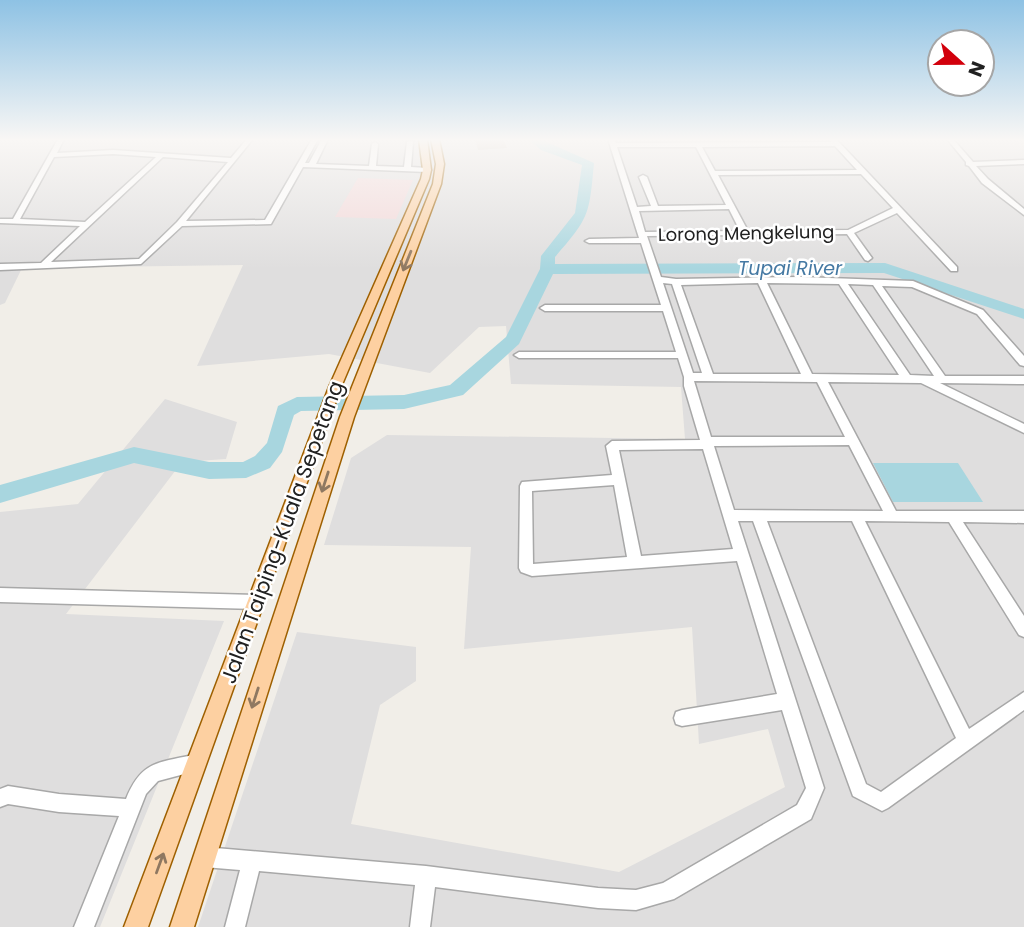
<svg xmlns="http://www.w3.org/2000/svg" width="1024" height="927" font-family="Poppins,sans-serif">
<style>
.residential{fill:#dfdede}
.commercial{fill:#f2d7d8}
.water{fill:#a8d6df}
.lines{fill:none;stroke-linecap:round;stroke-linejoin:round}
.river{fill:#a8d6df;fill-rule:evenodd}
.building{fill:#c6bdb7}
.minor-casing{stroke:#a8a8a8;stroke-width:3}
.major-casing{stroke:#9e6000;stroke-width:3}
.minor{fill:#fff;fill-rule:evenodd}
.major{fill:#fdd0a1;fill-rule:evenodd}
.oneway{stroke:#8f7861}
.labels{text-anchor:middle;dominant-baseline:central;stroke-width:5;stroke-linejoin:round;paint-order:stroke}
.far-street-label{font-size:18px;fill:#212121;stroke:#fff}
.far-water-label{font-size:19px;font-style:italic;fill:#4579a3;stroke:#fff}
.street-label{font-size:21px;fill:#212121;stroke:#fff}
</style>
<rect width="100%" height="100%" fill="#f1eee8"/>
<path class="residential" d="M0,139h1024v788h-826l99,-295 119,15v34l-36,24 -29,119 268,48 166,-85 -17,-58 -69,15 -7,-117 -228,22 7,-102 -147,-2 27,-87 36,-23 298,4 -4,-52 -170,-3 -5,-58 -27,1 -49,46 -101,-19 -132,12 46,-101 -221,3 -17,35 -5,2z
M165,399l72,23 -11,37 -44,3 -116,152 158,7 -124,306h-100v-415l78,-8z"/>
<path class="commercial" d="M358,178l55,2 -17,39 -61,-2z"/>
<path class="water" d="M873,463h85l25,39h-90z"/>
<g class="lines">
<path class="river" d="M528,139h12l54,24c-5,52 -4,54 -39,94v7l330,-1 139,46v10l-140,-46 -331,1 -34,70 -56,51 -59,14 -103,2 -7,4 -12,37 -12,16 -24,10 -37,1 -75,-16 -134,40v-18l134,-38 75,15h34l12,-6 12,-13 11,-37 19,-9 107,-2 46,-10 56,-48 34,-68 1,-13 34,-43 7,-48 -41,-15z"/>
</g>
<path class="building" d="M475,139h29l3,9 -29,2z"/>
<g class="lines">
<g class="minor-casing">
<path id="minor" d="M58,139h6l-7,14 56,-3 118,8 16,-19h6l-67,82 79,-1 47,-81h6l-13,24h4l13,-24h6l-12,25 53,2 3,-22 3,-2 3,2 -2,22 28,1 3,-25 3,-2 3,2 -2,25 16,1 4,2 -4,2 -124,-5 -32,57 -89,2 -41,38 -141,6v-6l41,-1 39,-37 -80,-3v-4h13zM113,154l43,3 -71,65 -65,-3 34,-62zM163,157l65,5 -51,60 -38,37 -88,3z
M608,139h6l2,4 215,-1 -2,-3h7l121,128v4h-6l-54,-58 -43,20 18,25 -4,3 -3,-1 -18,-26 -200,2 14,41 15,2 125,-2 112,4 70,29 41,46v10l-4,-1 -43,-51 -65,-27 -30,-1 63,90h79v8l-84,-1 84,41v9l-103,-50 -93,-1 68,129h128v12l-61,-1 61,94v21l-5,-2 -70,-113 -84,-1 104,208 55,-37v18l-136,98 -6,3 -29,-15 -100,-275h-15l86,267 -13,31 -137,80 -38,11 -38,-2 -163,-21 -5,40h-20l5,-42 -156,-14 -14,56h-20l15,-57 -36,-3 -7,-3 -3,-7 3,-7 7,-3 222,19 172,22 38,2 27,-7 134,-78 9,-17 -24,-78 -100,16 -6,-2 -2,-6 2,-6 6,-2 95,-16 -40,-133 -205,15 -11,-4 -2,-4 1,-82 2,-4 90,-7 -6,-29 6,-5 88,-1 -16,-54v-9l-6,-19h-159l-5,-3 5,-3h157l-13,-41h-118l-5,-3 5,-3h116l-20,-62h-52l-4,-2 4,-2 50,-1zM835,146l22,24 -142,1 -13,-24zM617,147h79l30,58 -68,1 -11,-29 -4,-2 -4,2 12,29 -14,1zM861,174l32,34 -45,22 -100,1 -30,-56zM729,209l11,22 -95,1 -6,-21zM663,283l9,1 30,89h-9zM758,283l43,91h-88l-32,-89zM767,283l72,1 60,91 -87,-1zM848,284l25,1 61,91 -24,-1zM694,381l123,1 28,55h-134zM849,445l34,66 -149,-1 -20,-64zM703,449l30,100 -92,7 -22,-106zM614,485l13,72 -94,7 -1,-73zM767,521h85l104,217 -75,54 -15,-8z
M947,139h6l20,23 51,-2v4l-48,2 12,13 36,30v6l-42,-32 -13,-17 -3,-1v-3z
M0,588l256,7 5,2 2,5 -2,5 -5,2 -256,-7z
M197,754l6,3 3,6 -3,6 -45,12 -12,13 -52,133h-20l45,-111 -60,-4 -51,-8 -8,3v-18l8,-3 51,8 67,5c16,-40 34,-36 71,-45z"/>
</g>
<g class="major-casing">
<path id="major" d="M419,139h8l4,31 -2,9 -88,208 -193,540h-24l205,-540 92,-208 2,-9z
M431,139h8l5,25 -3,20 -87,233 -160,510h-24l170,-510 93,-233 3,-20z"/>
</g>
<use href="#minor" class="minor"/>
<use href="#major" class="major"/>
</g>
<defs><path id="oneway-shaft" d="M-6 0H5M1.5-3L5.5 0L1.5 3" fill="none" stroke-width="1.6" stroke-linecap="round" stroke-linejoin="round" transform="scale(1.75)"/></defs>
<g class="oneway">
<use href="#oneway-shaft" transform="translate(407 261) rotate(112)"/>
<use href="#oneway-shaft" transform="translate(325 482) rotate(108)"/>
<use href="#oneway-shaft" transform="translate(255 698) rotate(108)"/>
<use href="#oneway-shaft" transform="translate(160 863) rotate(-70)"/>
</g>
<linearGradient id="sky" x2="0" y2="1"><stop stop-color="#8ec2e4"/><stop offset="0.52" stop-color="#f9f7f5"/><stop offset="1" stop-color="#f9f7f5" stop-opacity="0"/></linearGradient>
<rect width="1024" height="269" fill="url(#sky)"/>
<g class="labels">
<g class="far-street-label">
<text transform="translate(746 233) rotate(-1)">Lorong Mengkelung</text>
</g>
<g class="far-water-label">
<text x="790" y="268">Tupai River</text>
</g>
<g class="street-label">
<text transform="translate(282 532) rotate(-70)">Jalan Taiping-Kuala Sepetang</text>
</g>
</g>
<g transform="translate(961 63) rotate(111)"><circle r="33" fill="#ffffff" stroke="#a6a6a6" stroke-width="2"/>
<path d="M0-5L12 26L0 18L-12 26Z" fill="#d2000c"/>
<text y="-10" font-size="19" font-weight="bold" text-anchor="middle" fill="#212121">N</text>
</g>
</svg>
